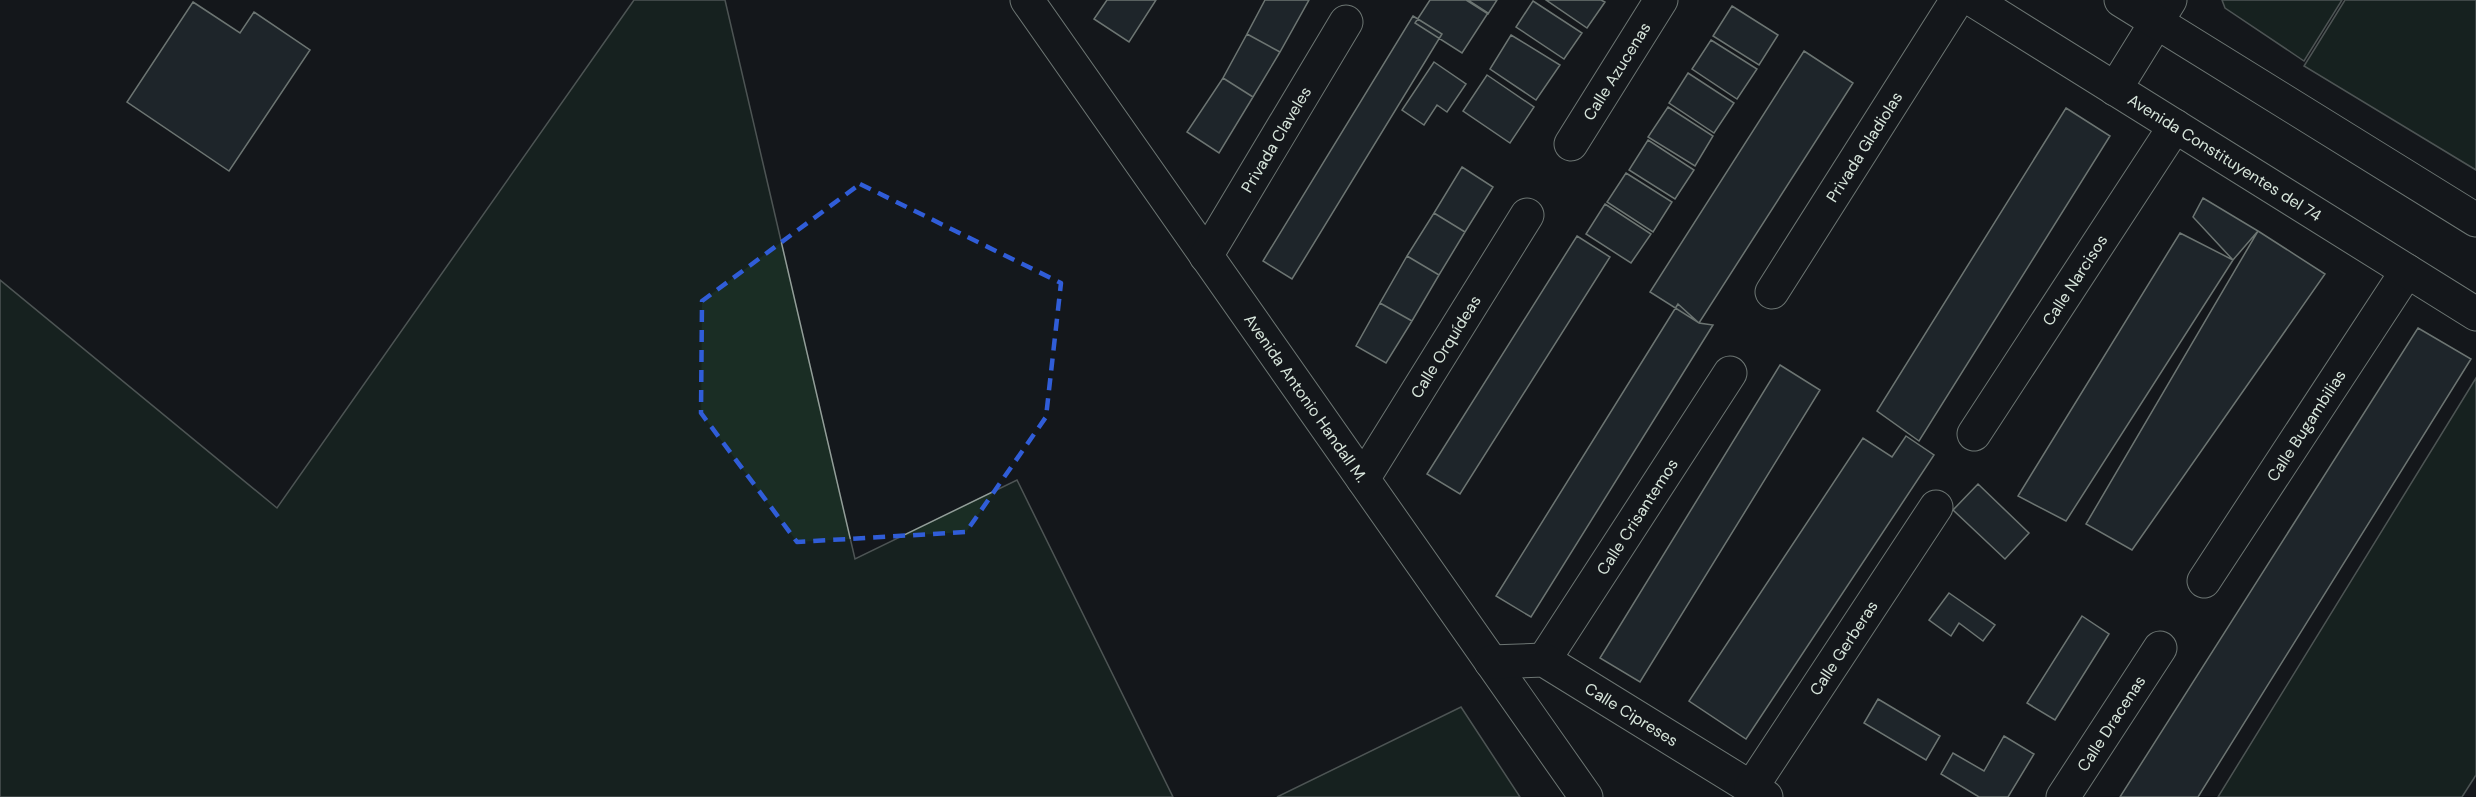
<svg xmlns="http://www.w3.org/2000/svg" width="2476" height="797" font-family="'DM Sans',sans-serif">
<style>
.green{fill:#1a2d24;stroke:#939e99;stroke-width:1.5}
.building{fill:#2c363c;stroke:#d8e6dc;stroke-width:1.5}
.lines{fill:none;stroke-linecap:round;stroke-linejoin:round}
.minor-casing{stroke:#d8e6dc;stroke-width:35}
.major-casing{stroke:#d8e6dc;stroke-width:35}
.minor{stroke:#14181c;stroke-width:33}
.major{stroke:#14181c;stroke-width:33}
.marked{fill:none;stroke:#305dd8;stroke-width:4.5;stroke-dasharray:12 8;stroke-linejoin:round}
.labels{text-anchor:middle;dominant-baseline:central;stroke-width:4.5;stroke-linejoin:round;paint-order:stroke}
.street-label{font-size:16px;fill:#d8e6dc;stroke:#14181c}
</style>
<rect width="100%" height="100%" fill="#14181c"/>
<path class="green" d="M634,0h91l130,559 162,-79 156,317h-1173v-517l277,228z
M2222,0h120l-38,61 -79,-53z
M2345,0h131v170l-172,-104z
M2476,378v397l-14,22h-244z
M1461,707l59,90h-243z"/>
<path class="building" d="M1107,0h49l-27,42 -35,-23z
M1265,0h44l-29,52 -33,-18z
M1430,0h38l20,13 -26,40 -47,-30z
M1466,0h31l-9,14z
M1546,0h55l4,2 -18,26z
M1533,1l49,32 -18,26 -48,-32z
M193,2l47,31 14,-21 56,38 -81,121 -102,-69z
M1732,6l46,29 -19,30 -46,-29z
M1413,16l29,18 -150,245 -29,-18z
M1247,34l33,18 -27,45 -30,-19z
M1511,35l49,30 -24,35 -46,-31z
M1711,40l46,29 -20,30 -45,-30z
M1804,51l49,32 -154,240 -49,-31z
M1434,62l32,22 -19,28 -10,-7 -13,20 -22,-15z
M1688,73l46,30 -20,30 -45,-30z
M1487,75l47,32 -24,36 -47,-32z
M1223,78l30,19 -34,56 -32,-21z
M1668,107l45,29 -18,30 -47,-29z
M2066,108l44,28 -191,305 -42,-30z
M1648,140l46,30 -19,29 -46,-29z
M1462,167l31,20 -28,45 -31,-19z
M1626,173l46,29 -19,30 -46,-30z
M2203,198l55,33 -25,29 -40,-43z
M1605,204l46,30 -20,29 -45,-29z
M1434,213l31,19 -26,43 -32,-19z
M2258,231l67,43 -193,276 -46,-26z
M2180,233l53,27 -167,261 -48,-25z
M1577,236l33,21 -150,237 -33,-20z
M1407,256l32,19 -27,46 -32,-18z
M1380,303l32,18 -26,42 -30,-17z
M1678,304l21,19 14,2 -182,292 -35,-21z
M2418,328l53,31 -273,438h-78z
M1780,365l40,25 -180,292 -40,-24z
M1906,436l28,19 -188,284 -57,-38 174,-263 29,19z
M1978,484l51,49 -24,26 -52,-49z
M1949,593l46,32 -12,16 -24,-18 -8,13 -22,-16z
M2082,616l27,18 -54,86 -28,-17z
M1878,699l62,37 -14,24 -62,-37z
M2004,736l30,18 -26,43h-29l-38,-23 12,-21 31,18z"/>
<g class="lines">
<g class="minor-casing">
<g id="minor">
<path id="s1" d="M1027,0l559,797"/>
<path d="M2115,89l55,-89"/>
<path id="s2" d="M1571,144l90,-144"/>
<path id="s3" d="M1206,256l140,-234"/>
<path id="s4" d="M1772,292l185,-292"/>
<path id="s5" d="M1974,434l201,-308"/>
<path id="s6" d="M1363,479l164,-264"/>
<path id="s7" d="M2204,581l203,-310"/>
<path id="s8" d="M1544,660l186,-287"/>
<path id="s9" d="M1491,662l53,-2 222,137"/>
<path id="s10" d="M1751,788l185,-281"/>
<path id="s11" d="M2063,797l97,-149"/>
</g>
</g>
<g class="major-casing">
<g id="major">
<path id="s12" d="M1973,0l503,314"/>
<path d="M2121,0l355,220"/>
</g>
</g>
<use href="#minor" class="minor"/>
<use href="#major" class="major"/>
</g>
<path d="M0 0H2476V797H0ZM860,184l201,99 -15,134 -80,115 -169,10 -96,-129 1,-112z" fill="#14181c" fill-opacity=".55" fill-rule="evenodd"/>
<path class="marked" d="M860,184l201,99 -15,134 -80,115 -169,10 -96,-129 1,-112z"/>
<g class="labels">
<g class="street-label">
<text stroke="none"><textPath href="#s2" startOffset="86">Calle Azucenas</textPath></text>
<text stroke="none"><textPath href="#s3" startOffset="136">Privada Claveles</textPath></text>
<text stroke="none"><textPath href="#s4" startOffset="172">Privada Gladiolas</textPath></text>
<text stroke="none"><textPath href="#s12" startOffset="297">Avenida Constituyentes del 74</textPath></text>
<text stroke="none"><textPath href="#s5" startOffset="184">Calle Narcisos</textPath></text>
<text stroke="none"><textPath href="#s6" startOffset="156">Calle Orquídeas</textPath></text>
<text stroke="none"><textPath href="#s1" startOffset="486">Avenida Antonio Handall M.</textPath></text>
<text stroke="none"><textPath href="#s7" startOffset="186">Calle Bugambilias</textPath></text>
<text stroke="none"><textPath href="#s8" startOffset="171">Calle Crisantemos</textPath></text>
<text stroke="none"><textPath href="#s10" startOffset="168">Calle Gerberas</textPath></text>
<text stroke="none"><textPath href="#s9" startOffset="156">Calle Cipreses</textPath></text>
<text stroke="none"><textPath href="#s11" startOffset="88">Calle Dracenas</textPath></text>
</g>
</g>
</svg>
